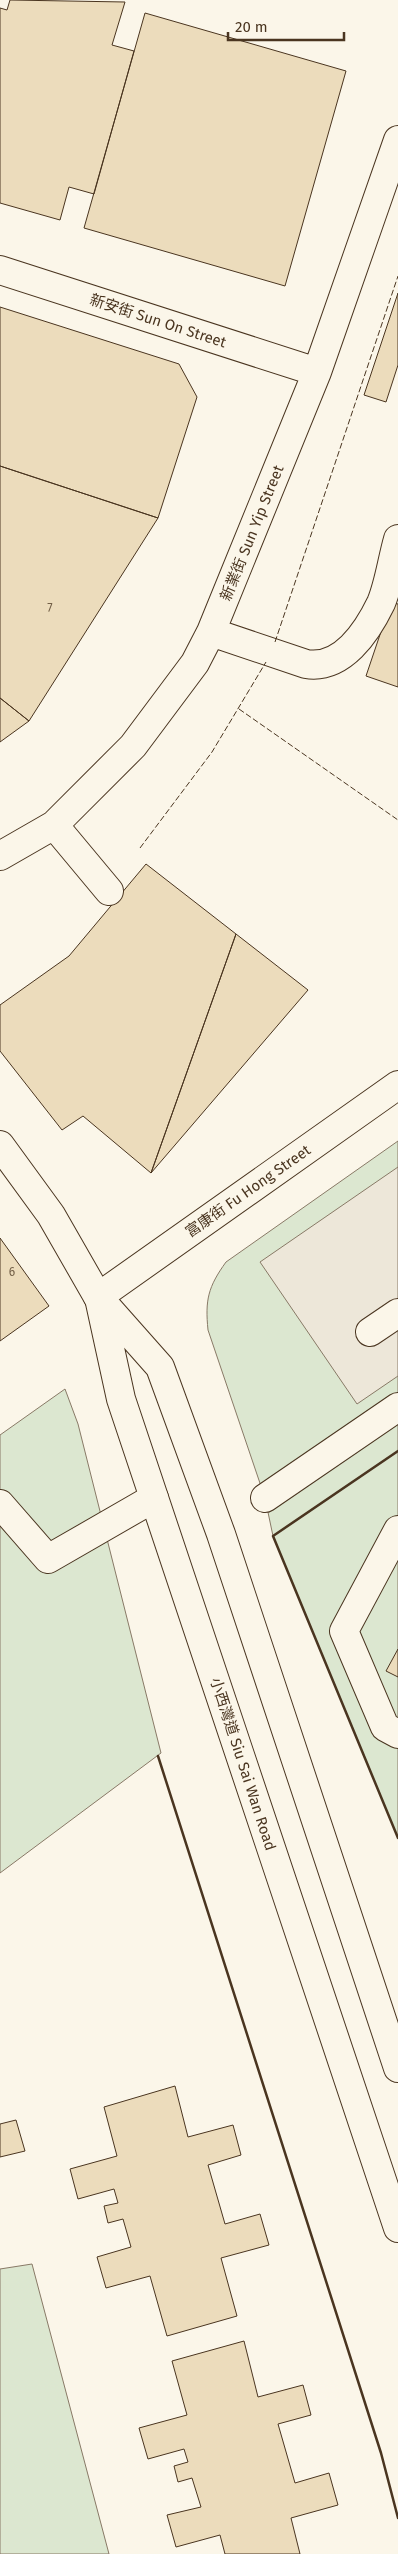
<svg xmlns="http://www.w3.org/2000/svg" width="398" height="2554" font-family="'Fira Sans','Noto Sans TC',sans-serif">
<style>
.green{fill:#dce7d0;stroke:#887966}
.parking{fill:#ede7d9;stroke:#887966}
.building{fill:#ecdcbc;stroke:#4a3520}
.lines{fill:none;stroke-linecap:round;stroke-linejoin:round}
.minor-casing{stroke:#4a3520;stroke-width:30}
.major-casing{stroke:#4a3520;stroke-width:30}
.minor{stroke:#fbf6e9;stroke-width:28}
.major{stroke:#fbf6e9;stroke-width:28}
.fence{stroke:#4a3520;stroke-width:1;stroke-dasharray:6 2.5;stroke-linecap:butt}
.wall{stroke:#4a3520;stroke-width:2.5}
.labels{text-anchor:middle;dominant-baseline:central;stroke-width:4;stroke-linejoin:round;paint-order:stroke}
.number-label{font-size:12px;fill:#725f47}
.street-label{font-size:15px;fill:#4a3520;stroke:#fbf6e9}
</style>
<rect width="100%" height="100%" fill="#fbf6e9"/>
<path class="green" d="M398,1141v697l-125,-302 -8,-38 -57,-168c-3,-30 0,-43 18,-68z
M65,1389l13,35 83,329 -161,120v-438z
M32,2264l77,290h-109v-285z"/>
<path class="parking" d="M398,1167v209l-41,28 -97,-142z"/>
<path class="building" d="M10,0l115,2 -13,43 22,6 -40,143 -25,-7 -9,33 -60,-17v-195l7,2z
M145,13l201,58 -61,215 -201,-58z
M398,293v72l-12,37 -22,-7z
M0,307l179,57 18,33 -39,121 -158,-52z
M0,466l158,52 -129,203 -29,-23z
M391,602l7,2v83l-32,-11z
M0,698l29,23 -29,21z
M146,864l90,70 -85,239 -68,-57 -21,14 -62,-79v-46l69,-49z
M236,934l72,56 -157,183z
M0,1238l49,68 -49,35z
M398,1649v28l-12,-6z
M175,2086l13,51 45,-12 8,30 -33,10 17,59 35,-10 9,31 -48,13 16,58 -70,20 -17,-60 -44,12 -9,-31 34,-10 -8,-28 -15,4 -4,-17 14,-3 -4,-14 -36,10 -8,-30 47,-13 -13,-49z
M16,2120l9,31 -25,6v-33z
M244,2341l14,56 45,-12 8,30 -33,9 17,59 34,-10 9,32 -47,13 9,36h-75l-5,-19 -44,12 -9,-32 34,-8 -9,-29 -14,4 -4,-16 14,-4 -4,-13 -36,10 -9,-31 48,-13 -15,-54z"/>
<g class="lines">
<g class="minor-casing">
<path id="minor" d="M0,270l317,102
M211,632l95,32c36,6 61,-32 75,-61 8,-19 11,-43 17,-64
M54,825l55,66
M0,856l54,-31 79,-79 62,-83 16,-31 106,-260 81,-232
M98,1297l300,-212
M370,1332l28,-19
M265,1498l133,-91
M0,1504l48,55 106,-61
M398,1530l-54,101 41,96 13,7"/>
</g>
<g class="major-casing">
<path id="major" d="M0,1145l51,70 47,82 62,70 61,167 177,534
M99,1298l22,101 277,829"/>
</g>
<use href="#minor" class="minor"/>
<use href="#major" class="major"/>
<path class="fence" d="M275,642l123,-366
M239,709l159,111
M140,848l72,-96 54,-90"/>
<path class="wall" d="M398,1451l-125,85 125,302
M158,1756l223,697 17,65"/>
</g>
<g class="labels">
<g class="number-label">
<text x="50" y="608">7</text>
<text x="12" y="1272">6</text>
</g>
<g class="street-label">
<text transform="translate(158 321) rotate(18)">新安街 Sun On Street</text>
<text transform="translate(252 533) rotate(-68)">新業街 Sun Yip Street</text>
<text transform="translate(248 1191) rotate(-35)">富康街 Fu Hong Street</text>
<text transform="translate(243 1764) rotate(72)">小西灣道 Siu Sai Wan Road</text>
</g>
</g>
<path d="M228 32v8h116v-8" fill="none" stroke="#4a3520" stroke-width="2.5"/>
<text x="235" y="32" font-size="15" fill="#4a3520" stroke="#fbf6e9" stroke-width="4" paint-order="stroke">20 m</text>
</svg>
